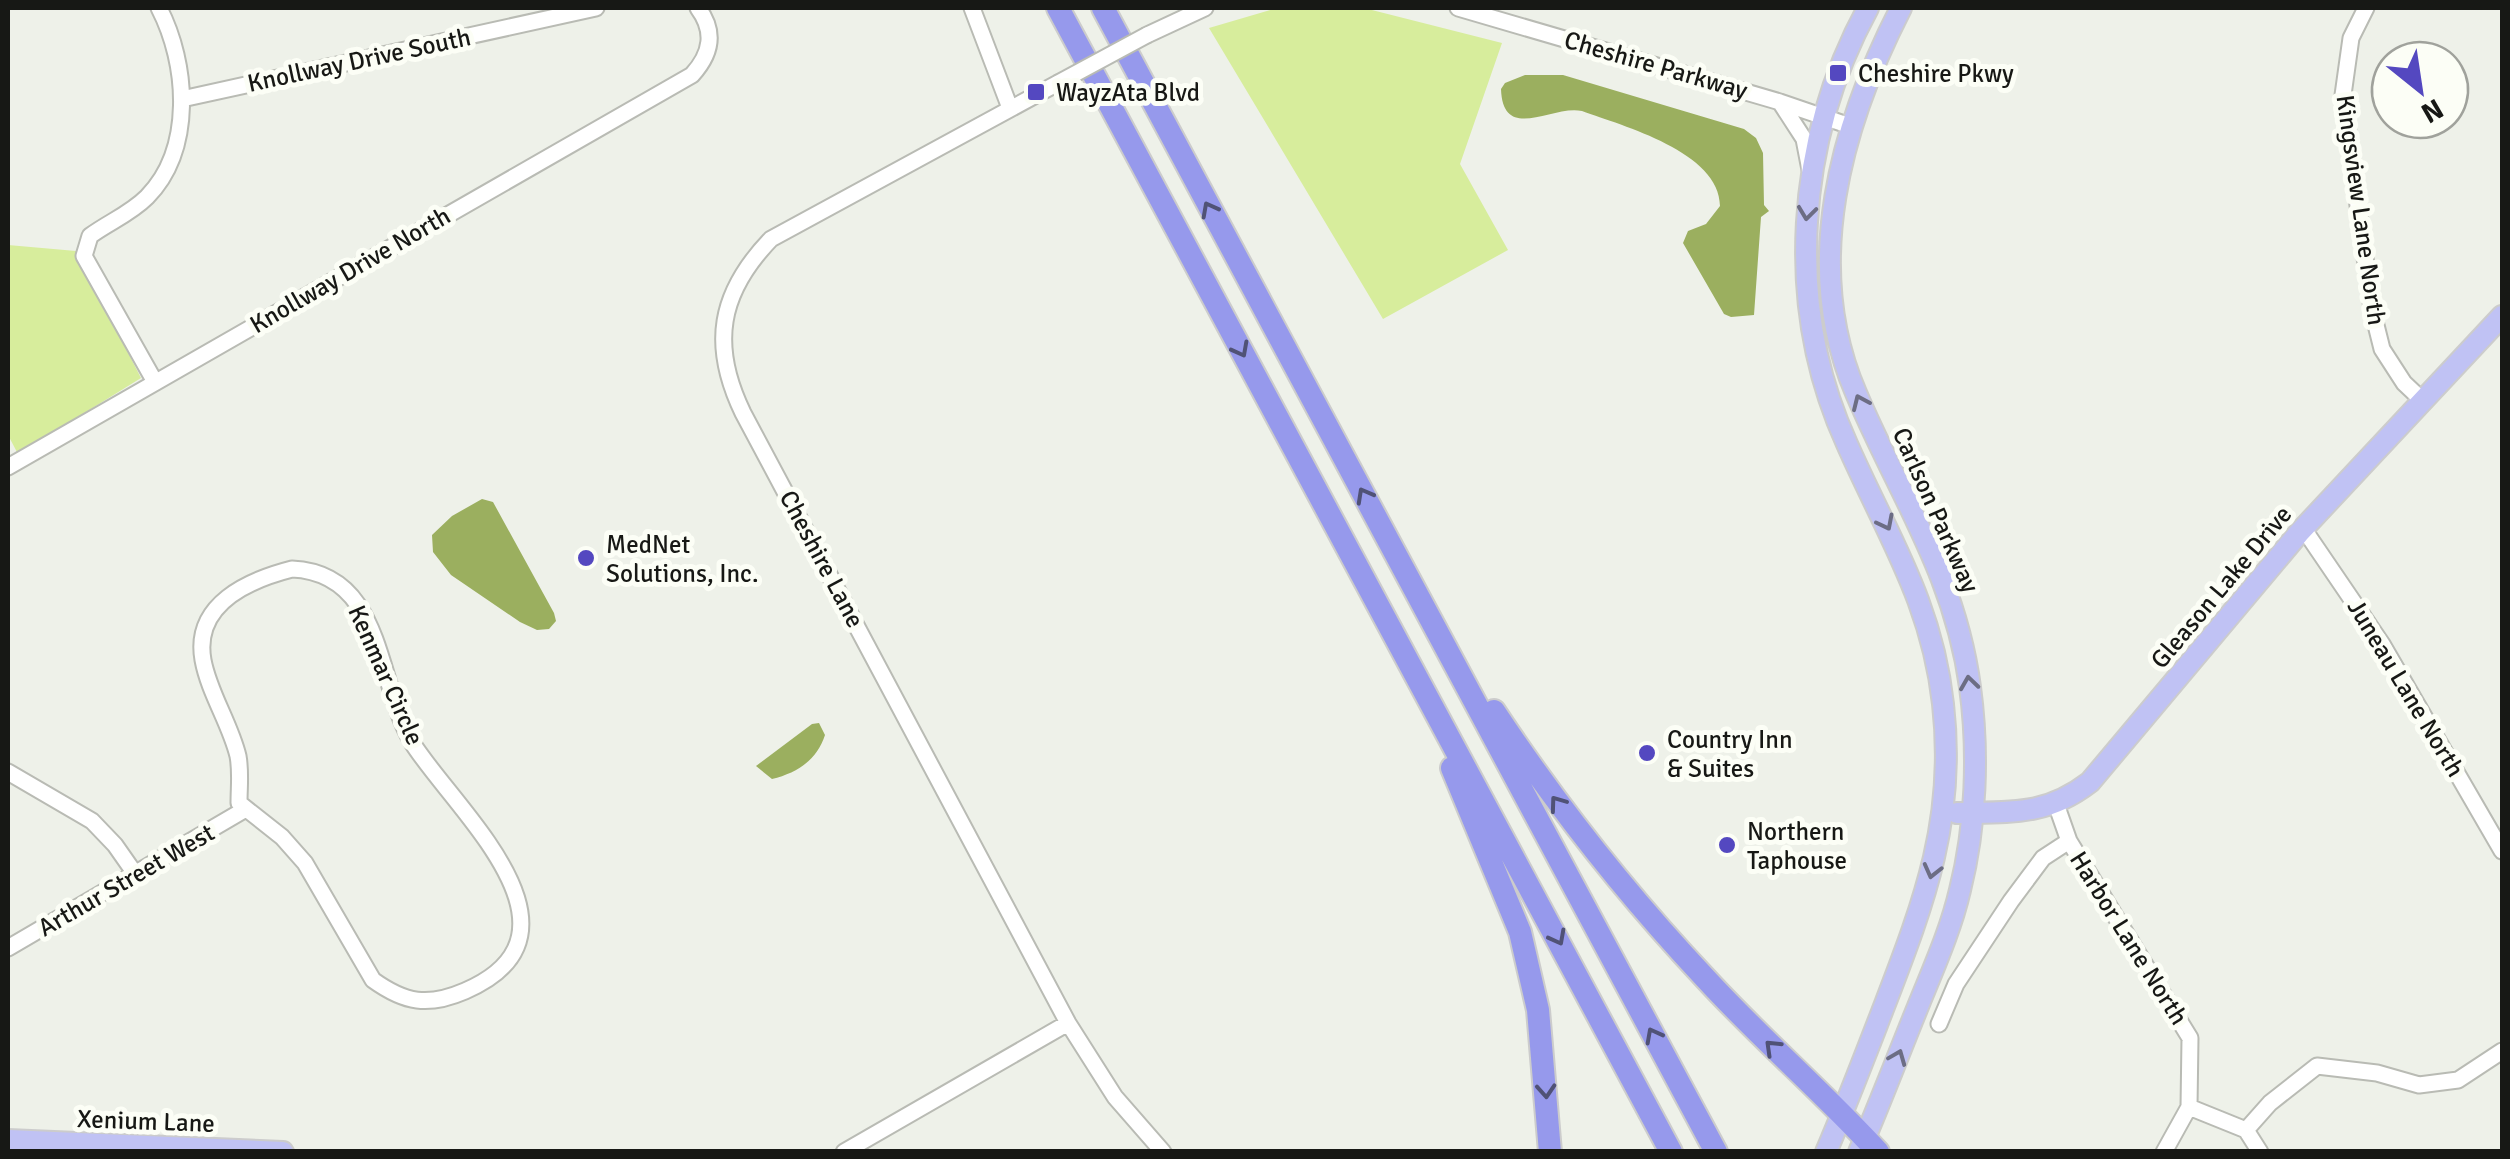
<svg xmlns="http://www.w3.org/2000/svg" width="2510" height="1159" font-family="Signika,sans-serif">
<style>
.green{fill:#d7ed9c}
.water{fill:#9baf5f}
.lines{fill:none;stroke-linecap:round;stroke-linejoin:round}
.minor-casing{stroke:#b9bbb4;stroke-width:19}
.major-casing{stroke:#ccc;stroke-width:24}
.highway-casing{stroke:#ccc;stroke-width:26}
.minor{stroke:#fff;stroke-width:15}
.major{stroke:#c0c2f4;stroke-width:20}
.highway{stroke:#9699ec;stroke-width:22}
.minor-bridge-casing{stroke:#b9bbb4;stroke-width:19;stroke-linecap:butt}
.minor-bridge{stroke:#fff;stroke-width:15}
.oneway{stroke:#505276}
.oneway2{stroke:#6c6d84}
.poi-dot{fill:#5448c0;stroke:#fcfef6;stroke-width:4}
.labels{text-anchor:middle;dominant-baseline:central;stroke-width:10;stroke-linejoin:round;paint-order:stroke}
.street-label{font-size:25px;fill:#171815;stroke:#fcfef6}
.poi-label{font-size:25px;fill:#171815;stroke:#fcfef6;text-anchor:start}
</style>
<rect width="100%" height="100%" fill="#eef1e9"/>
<path class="green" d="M1277,8h87l138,35 -42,121 48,86 -125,69 -174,-291z
M8,245l68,6 65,127 -123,76 -10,-19z"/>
<path class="water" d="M1525,75h38l181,54 12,9 7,15 1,52 5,6 -8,6 -7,98 -23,2 -7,-3 -41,-71 5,-12 18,-7 14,-18c0,-54 -97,-80 -138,-95 -29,-7 -79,33 -81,-22l4,-6z
M482,499l11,3 61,111 2,8 -7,8 -12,1 -17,-8 -69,-47 -18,-23 -1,-17 20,-19z
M819,723l6,12c-8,25 -28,38 -53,44l-16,-13 56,-42z"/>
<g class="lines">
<g class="minor-casing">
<path id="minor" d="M972,8l38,100
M1458,8l322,94 73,25
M2366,8l-15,30 -8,57 29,214 10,40 22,34 19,18
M1147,35l58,-27
M1058,83l-287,156c-52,54 -61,106 -28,174l325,610 47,74 48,55
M182,99l414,-91
M1780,102l24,37 6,31
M155,382l-71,-126 6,-20c19,-14 40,-22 57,-39 47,-48 41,-133 12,-189
M8,467l684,-392c20,-22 23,-44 6,-67
M2303,528l79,116 120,207
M292,569c93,4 84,115 121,175 42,66 186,189 52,247 -37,16 -60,12 -92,-11l-68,-117 -23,-26 -43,-34c0,-16 2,-31 -1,-47 -8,-33 -29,-63 -35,-96 -10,-56 46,-80 89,-91z
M8,772l84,49 23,24 21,30
M2056,804l13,37 121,197 -1,69 57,23 14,22
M8,948l236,-138
M1939,1024l17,-40 55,-83 32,-43 26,-17
M2246,1130l24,-27 47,-37 60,7 42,12 39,-5 44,-29
M844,1152l224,-129
M2164,1152l25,-45"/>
</g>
<g class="major-casing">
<path id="major" d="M1957,813c54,-1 89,3 133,-31l209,-249 203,-217
M8,1140l275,12
M1826,1152c21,-49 40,-99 59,-148 40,-104 71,-186 58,-300 -11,-102 -56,-169 -96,-260 -63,-138 -51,-304 21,-436
M1859,1152c21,-49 40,-99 60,-148 15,-37 32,-75 41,-114 16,-64 19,-137 10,-203 -15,-113 -71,-192 -114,-294 -55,-127 -15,-268 45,-385"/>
</g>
<g class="highway-casing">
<path id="highway" d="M1058,8l613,1144
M1103,8l613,1144
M1494,711c63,95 133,184 212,268 55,60 117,113 172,173
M1452,768l68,164 18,78 12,142"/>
</g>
<use href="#minor" class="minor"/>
<use href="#major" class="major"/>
<use href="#highway" class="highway"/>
<g class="minor-bridge-casing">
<path id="minor-bridge" d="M1058,83l89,-48"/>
</g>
<use href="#minor-bridge" class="minor-bridge"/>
</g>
<defs><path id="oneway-chevron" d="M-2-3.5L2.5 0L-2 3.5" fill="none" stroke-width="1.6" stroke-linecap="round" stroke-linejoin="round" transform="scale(2.5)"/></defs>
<g class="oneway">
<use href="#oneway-chevron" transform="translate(1209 209) rotate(-118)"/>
<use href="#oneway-chevron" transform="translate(1241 350) rotate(62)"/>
<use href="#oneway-chevron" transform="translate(1364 495) rotate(-119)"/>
<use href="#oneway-chevron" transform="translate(1557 803) rotate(-126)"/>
<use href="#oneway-chevron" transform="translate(1558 938) rotate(62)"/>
<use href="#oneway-chevron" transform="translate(1653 1035) rotate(-118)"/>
<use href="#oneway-chevron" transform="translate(1772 1047) rotate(-136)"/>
<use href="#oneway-chevron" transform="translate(1546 1091) rotate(86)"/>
</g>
<g class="oneway2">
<use href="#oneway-chevron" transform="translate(1807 213) rotate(97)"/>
<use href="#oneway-chevron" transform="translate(1860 402) rotate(-114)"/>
<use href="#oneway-chevron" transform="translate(1886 523) rotate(63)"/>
<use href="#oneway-chevron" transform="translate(1969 683) rotate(-98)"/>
<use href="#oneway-chevron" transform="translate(1932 871) rotate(104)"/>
<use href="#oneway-chevron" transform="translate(1898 1057) rotate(-68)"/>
</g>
<g class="poi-dot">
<rect x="1828" y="63" width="20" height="20" rx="5"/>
<rect x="1026" y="82" width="20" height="20" rx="5"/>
<circle cx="586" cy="558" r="10"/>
<circle cx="1647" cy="753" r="10"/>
<circle cx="1727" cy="845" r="10"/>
</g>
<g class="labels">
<g class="street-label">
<text transform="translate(359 60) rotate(-12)">Knollway Drive South</text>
<text transform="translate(1656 65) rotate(16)">Cheshire Parkway</text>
<text transform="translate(2361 210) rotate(82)">Kingsview Lane North</text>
<text transform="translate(350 270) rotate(-30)">Knollway Drive North</text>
<text transform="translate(1936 510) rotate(66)">Carlson Parkway</text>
<text transform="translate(822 559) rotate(62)">Cheshire Lane</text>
<text transform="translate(2221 587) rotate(-50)">Gleason Lake Drive</text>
<text transform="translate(386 675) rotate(66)">Kenmar Circle</text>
<text transform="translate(2406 688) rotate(59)">Juneau Lane North</text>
<text transform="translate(126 880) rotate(-30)">Arthur Street West</text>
<text transform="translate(2129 938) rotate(58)">Harbor Lane North</text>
<text transform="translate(146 1121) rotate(2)">Xenium Lane</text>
</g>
<g class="poi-label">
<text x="1858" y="73">Cheshire Pkwy</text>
<text x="1056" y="92">WayzAta Blvd</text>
<text x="606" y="544">MedNet<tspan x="606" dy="29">Solutions, Inc.</tspan></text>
<text x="1667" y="739">Country Inn<tspan x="1667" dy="29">&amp; Suites</tspan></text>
<text x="1747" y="831">Northern<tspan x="1747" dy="29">Taphouse</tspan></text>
</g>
</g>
<rect width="2510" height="1159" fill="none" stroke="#171815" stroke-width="20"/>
<g transform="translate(2420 90) rotate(150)"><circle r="48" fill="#fcfef6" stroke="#a0a29c" stroke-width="2.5"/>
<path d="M0-8L18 38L0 25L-18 38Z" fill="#5448c0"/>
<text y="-15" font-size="28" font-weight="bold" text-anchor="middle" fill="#171815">N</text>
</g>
</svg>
